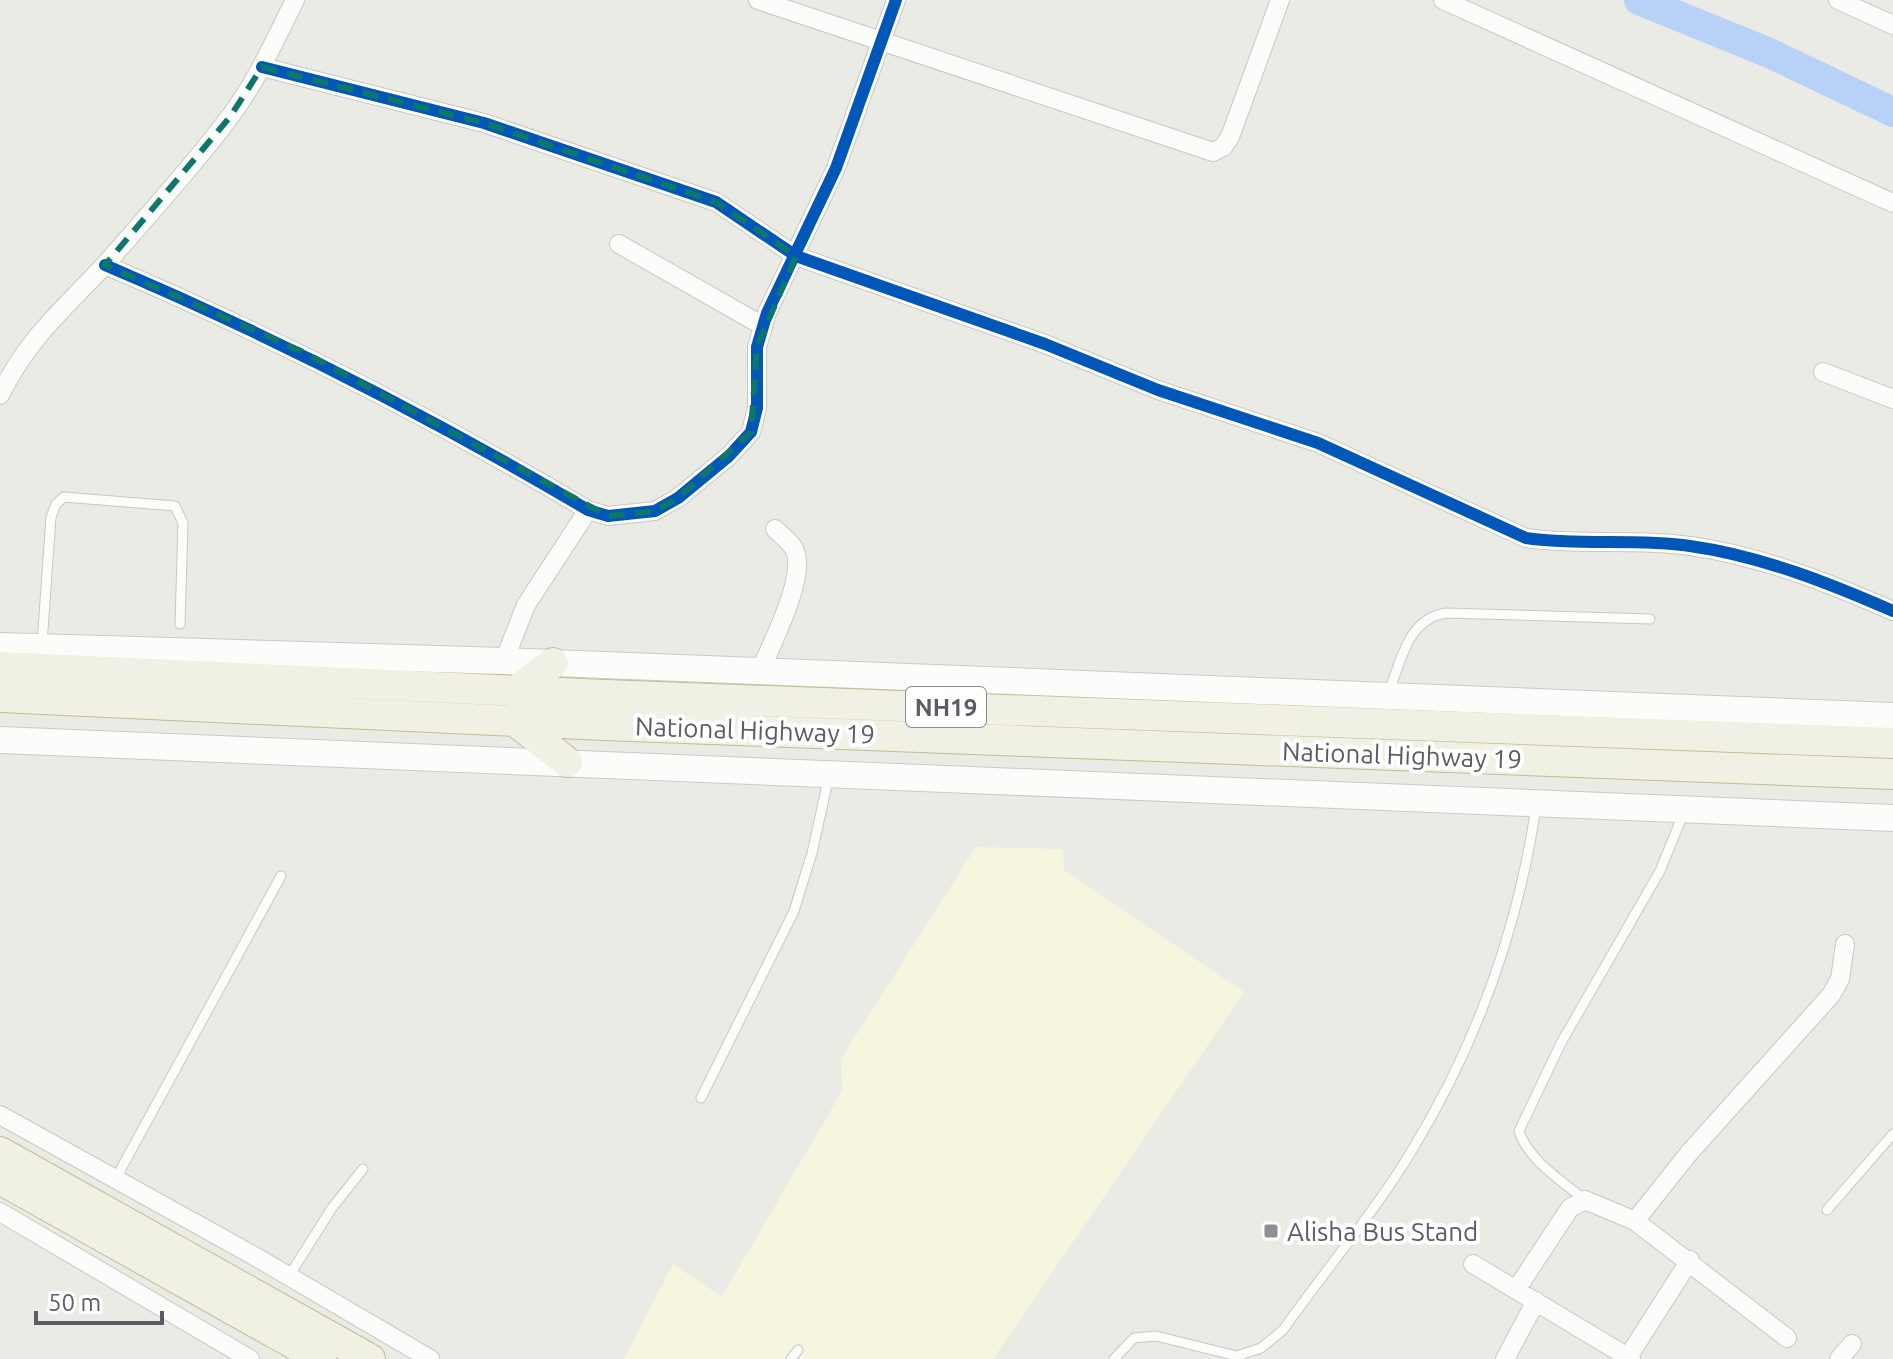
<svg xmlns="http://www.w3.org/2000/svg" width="1893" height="1359" font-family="Ubuntu,sans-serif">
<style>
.commercial{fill:#f6f5dd}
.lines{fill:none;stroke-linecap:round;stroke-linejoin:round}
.river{stroke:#b8d1f7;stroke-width:30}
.service-casing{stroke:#c7c7c7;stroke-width:11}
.minor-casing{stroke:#c7c7c7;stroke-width:20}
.secondary-casing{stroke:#c9caca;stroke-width:28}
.trunk-casing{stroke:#c3bd92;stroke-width:32}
.service{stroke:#fcfcfb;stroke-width:9}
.minor{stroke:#fcfcfb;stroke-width:18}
.secondary{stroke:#fcfcfb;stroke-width:26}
.trunk{stroke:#f1f0e4;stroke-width:30}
.cycleway-casing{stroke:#fff;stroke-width:17}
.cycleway{stroke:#0057b8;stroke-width:12}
.marked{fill:none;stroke:#0f766e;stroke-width:6;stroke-dasharray:16 10;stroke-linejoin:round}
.poi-dot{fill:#8d8f91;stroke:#fff;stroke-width:3}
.labels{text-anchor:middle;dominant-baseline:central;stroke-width:8;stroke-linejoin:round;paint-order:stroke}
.shield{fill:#fff;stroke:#8c8e92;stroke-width:2}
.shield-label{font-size:24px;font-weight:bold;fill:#5b5d64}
.street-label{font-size:26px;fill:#5b5d64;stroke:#fff}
.poi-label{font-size:26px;fill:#5b5d64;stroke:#fff;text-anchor:start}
</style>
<rect width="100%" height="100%" fill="#ebebe5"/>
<path class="commercial" d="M976,847l87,2 1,21 180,122 -251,367h-369l49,-95 49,33 120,-206 -1,-32z"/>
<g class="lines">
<path class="river" d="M1639,0l128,52 126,60"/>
<g class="service-casing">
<path id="service" d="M42,644l9,-127 5,-13 8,-7 111,9 8,17 -3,101
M1388,694c13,-32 19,-75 58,-81l204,6
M701,1098l93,-187 18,-58 17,-77
M116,1178l165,-302
M1585,1200c-23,-19 -57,-40 -66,-69l42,-88 99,-172 24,-59
M1827,1210l66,-76
M289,1276l43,-68 31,-39
M791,1359l7,-9
M1114,1359l20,-21 22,-2 81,20 24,-8 22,-18c43,-61 93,-119 131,-183 64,-106 104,-219 122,-340"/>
</g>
<g class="minor-casing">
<path id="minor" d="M758,0l455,152 10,-5 7,-10 50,-137
M1443,0l450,203
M1838,0l55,25
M262,67l222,56 232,79 80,54 249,88 113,46 160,53 208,95c55,8 110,0 164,8 71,10 139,37 203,65
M619,244l144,82
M105,265c167,71 326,152 483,245l20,6 47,-5 23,-13 51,-42 22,-24 6,-24v-61l10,-34 69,-145 60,-168
M1823,372l70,27
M0,395c31,-62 66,-87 111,-137 40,-46 82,-92 118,-140 28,-37 46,-78 66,-118
M504,661l22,-56 62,-95
M760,672c10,-26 50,-100 33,-125 -4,-6 -12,-12 -18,-18
M0,1115l256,142 174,102
M0,1212l250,147
M1635,1221l54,-68 142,-158 9,-16 5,-35
M1473,1264l158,95
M1516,1290l54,-82 15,-8 50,21 152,117
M1628,1357l62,-97
M1505,1359l31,-58
M1839,1359l13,-15"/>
</g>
<g class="secondary-casing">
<path id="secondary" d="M0,646l504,15 1389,55
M0,740l1893,78"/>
</g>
<g class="trunk-casing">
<path id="trunk" d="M0,667l605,28 1288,48
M516,691l37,-28
M0,697l604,28 1289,49
M515,721l52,41
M0,1152l370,207
M0,1179l321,180"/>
</g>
<use href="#service" class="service"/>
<use href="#minor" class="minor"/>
<use href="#secondary" class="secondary"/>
<use href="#trunk" class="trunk"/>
<g class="cycleway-casing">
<path id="cycleway" d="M262,67l222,56 232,79 80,54 249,88 113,46 160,53 208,95c55,8 110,0 164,8 71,10 139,37 203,65
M105,265c167,71 326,152 483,245l20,6 47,-5 23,-13 51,-42 22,-24 6,-24v-61l10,-34 69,-145 60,-168"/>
</g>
<use href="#cycleway" class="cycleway"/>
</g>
<path class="marked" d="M262,67l222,56 232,79 80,54 -39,91 -6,85 -73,66 -23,13 -47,5 -307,-165 -196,-86 125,-148z"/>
<rect class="poi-dot" x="1263" y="1223" width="16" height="16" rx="4"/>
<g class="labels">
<rect class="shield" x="906" y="687" width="80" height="40" rx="6"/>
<g class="shield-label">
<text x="946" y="707">NH19</text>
</g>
<g class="street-label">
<text transform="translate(755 730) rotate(2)">National Highway 19</text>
<text transform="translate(1402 755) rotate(2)">National Highway 19</text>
</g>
<g class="poi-label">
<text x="1287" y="1231">Alisha Bus Stand</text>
</g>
</g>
<path d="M36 1311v12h126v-12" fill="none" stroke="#5b5d64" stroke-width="4"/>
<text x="48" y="1311" font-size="24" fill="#5b5d64" stroke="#ffffff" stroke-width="6" paint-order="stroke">50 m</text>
</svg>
